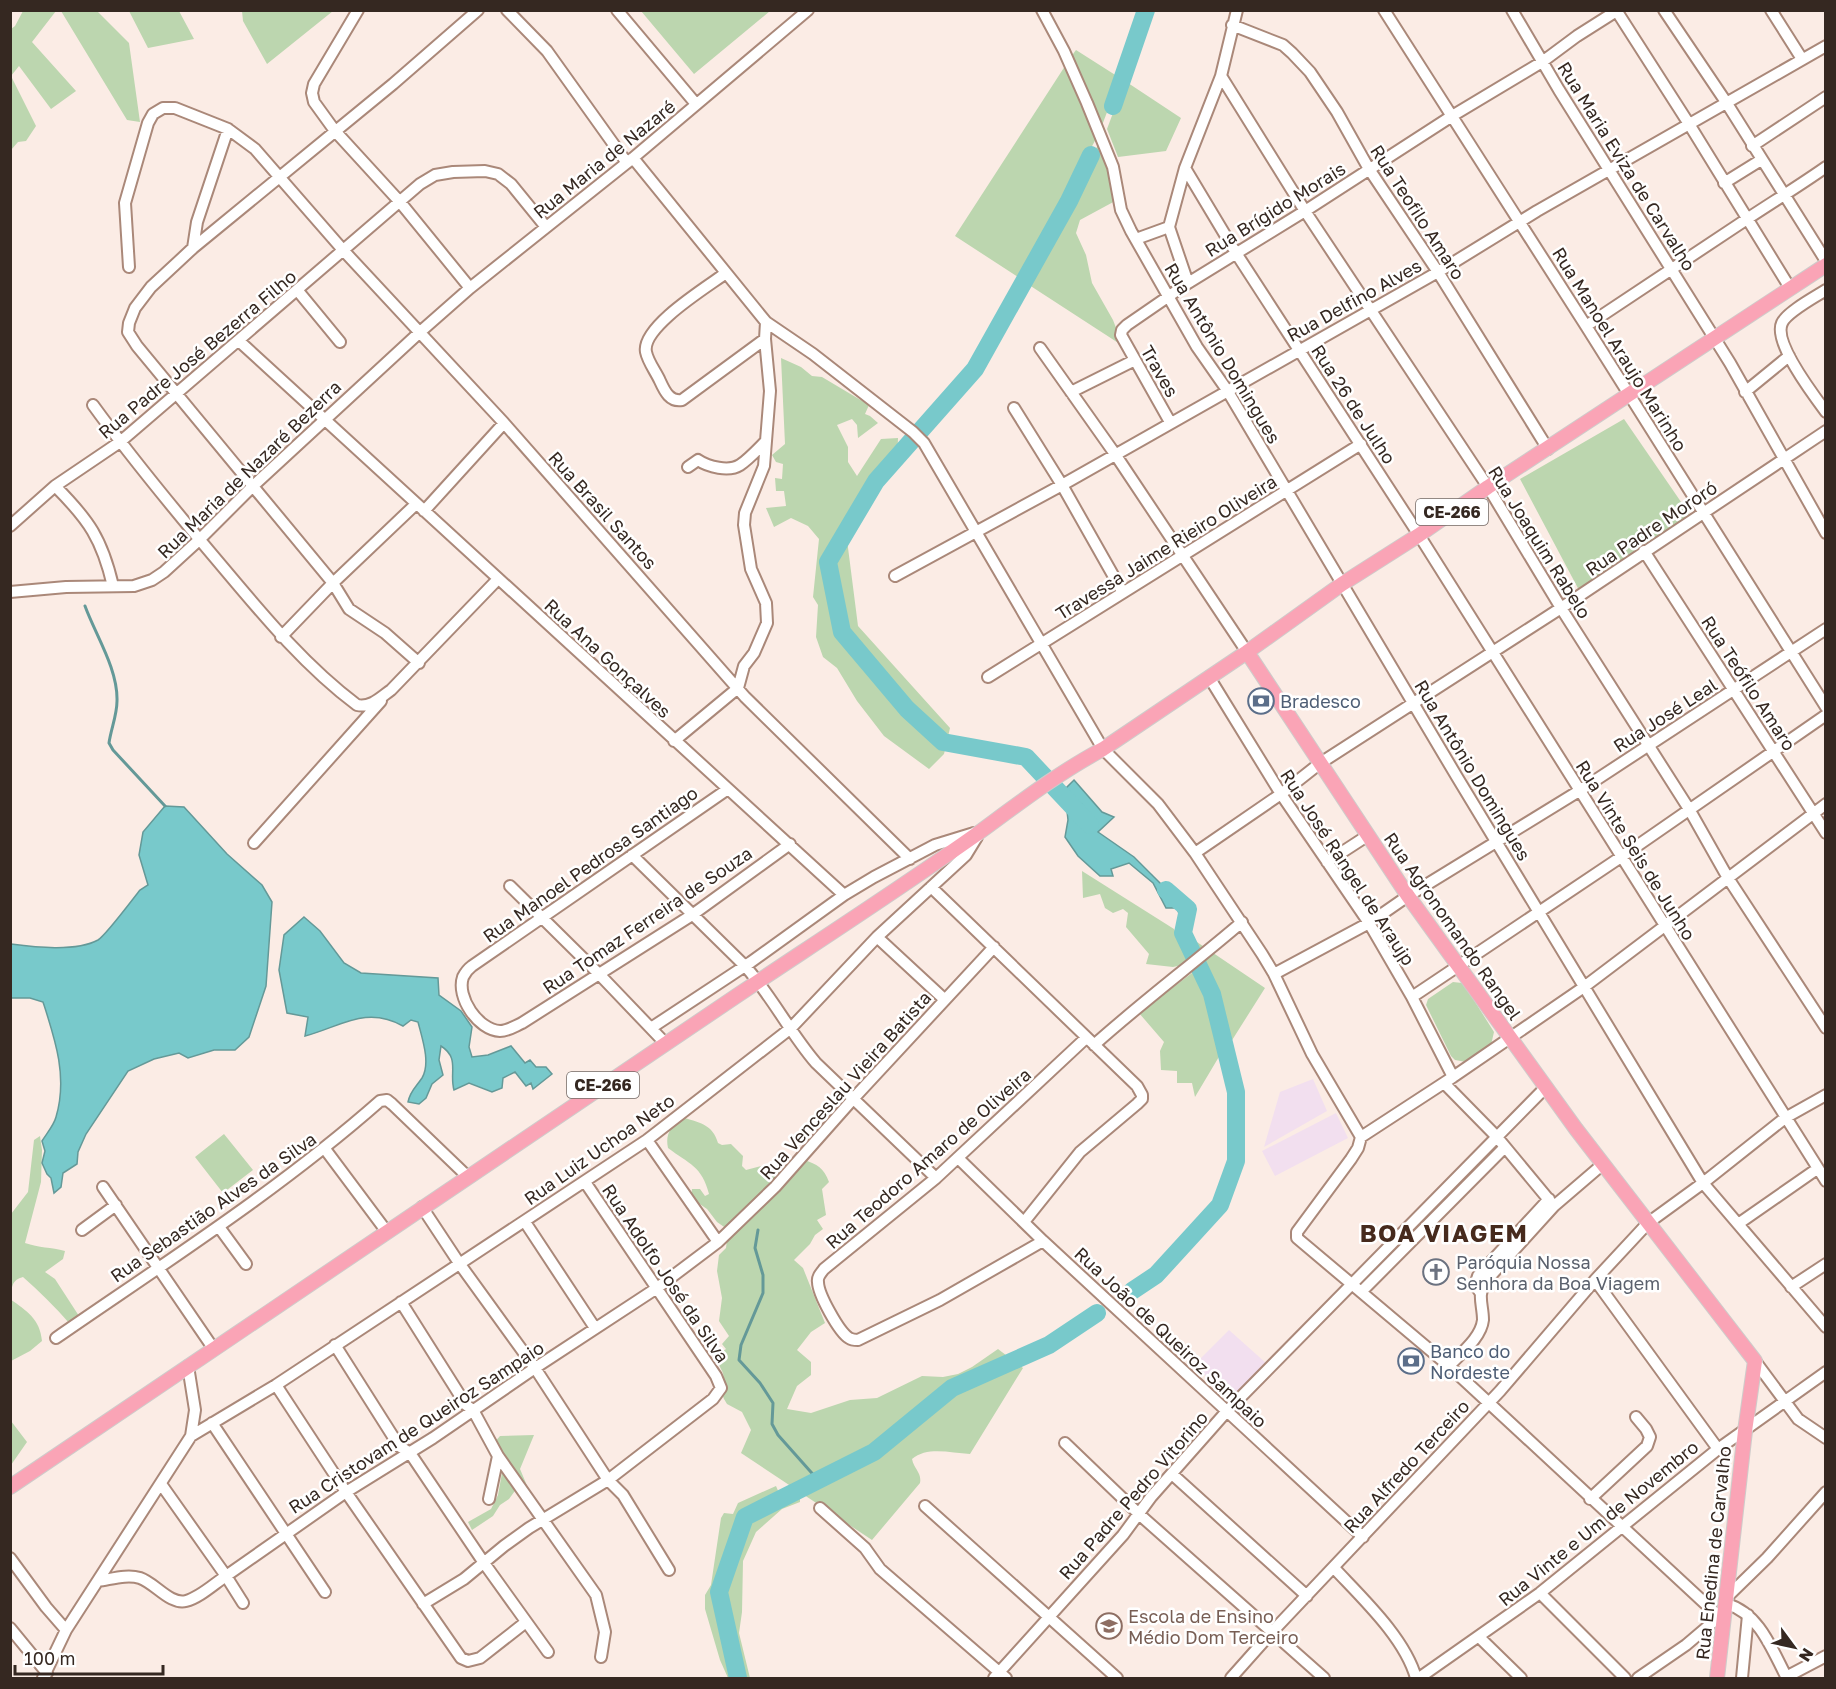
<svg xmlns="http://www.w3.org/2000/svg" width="1836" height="1689" font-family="'Golos Text',sans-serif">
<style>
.industrial{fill:#f2dfef}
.green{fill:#bcd6af}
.water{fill:#78c9cb;stroke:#649998;stroke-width:1.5}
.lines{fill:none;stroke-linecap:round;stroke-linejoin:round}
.stream{stroke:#649998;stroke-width:3}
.river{stroke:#78c9cb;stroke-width:18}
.minor-casing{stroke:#aa8879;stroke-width:14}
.major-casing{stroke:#cfcbca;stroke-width:16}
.minor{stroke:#fff;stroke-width:10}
.major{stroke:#faa4b6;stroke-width:14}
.labels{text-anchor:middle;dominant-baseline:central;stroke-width:5;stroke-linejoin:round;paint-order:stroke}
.shield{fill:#fff;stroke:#726864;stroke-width:1.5}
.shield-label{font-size:16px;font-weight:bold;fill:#352821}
.street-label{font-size:18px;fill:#352821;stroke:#fff}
.service-label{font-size:18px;fill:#4e5e75;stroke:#fff;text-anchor:start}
.worship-label{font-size:18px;fill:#5b616d;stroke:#fff;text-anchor:start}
.education-label{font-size:18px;fill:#785e54;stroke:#fff;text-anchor:start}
.district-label{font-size:24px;font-weight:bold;letter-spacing:1.5px;fill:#462a1d;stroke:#fff}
</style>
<rect width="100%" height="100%" fill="#fbece5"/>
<path class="industrial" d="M1313,1079l14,32 -63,36 16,-55z
M1336,1113l12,25 -73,38 -13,-25z
M1229,1330l37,33 -35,37 -37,-35z"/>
<path class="green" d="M23,11h33l-24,31 44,49 -25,18 -32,-43 -8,10 25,50 -10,15 -8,1 -7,8v-121l4,-3z
M61,11h36l32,32 11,79 -13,-2z
M129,11h50l15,28 -46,9z
M242,11v-1l91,1 -66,53 -24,-43z
M641,11h129l-76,63z
M1076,50l44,28 -19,50 -31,-70z
M1067,63l31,72 -77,144 -66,-43z
M1125,81l56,37 -15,33 -48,6 -11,-28z
M1100,141l17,59 -37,20 -4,13 10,22 6,28 21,37 10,26 -97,-63z
M781,358l20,9 11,9 10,1 47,28 -4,9 5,2 8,7 -20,15 -1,-13 -5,-6 -15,6 11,22v15l9,14 24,-37 17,-1 -1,27 -51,67 12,94 92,102 -6,26 -15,15 -45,-33 -27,-35 -20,-33 -14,-11 -7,-20 2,-32 -5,-8 6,-58 -11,-13 -17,-8 -17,9 -8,-19 20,-2 -2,-15h-8l-1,-13 7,1 1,-15 -7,-2 -4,-7 13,-11z
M1624,419l66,96 -110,77 -60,-113z
M1082,871l92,58 17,34 -18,4 -27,-3 3,-10 -23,-27 2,-14 -5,-4 -10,4 -8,-5 -5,-14 -17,4z
M1191,938l74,50 -36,57 -12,-49z
M1196,970l11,26 13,59 -25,42 -3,-14h-15v-12l-16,-1 -1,-19 4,-9 -25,-29z
M1453,982l9,1 3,3 29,46 -3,13 -25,17 -11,-2 -4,-4 -25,-51 2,-6z
M681,1117c17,5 32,7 37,26l4,2 9,-1 12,12 -1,10 4,4 27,-7 8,5 2,6 -56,55 -10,-7 -10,-13 -16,-11 1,-9h8l5,7 4,-2c-7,-28 -20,-30 -41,-46 -3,-14 3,-21 13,-31z
M224,1134l29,36 -30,23 -28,-36z
M40,1136l2,14 -1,32 -16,61c14,5 26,4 40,8l-2,8 -18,13 10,7 24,37 -9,8c-15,-17 -30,-32 -47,-47 -11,3 -11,9 -12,18v-81l17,-22 6,-52z
M804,1160c13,4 20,8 25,22l-7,7 4,26 -9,5 6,9 -8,6 -5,9 -16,16 9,8 22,55 -14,9 -14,18 14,12v13l-14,11 -10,23 24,4 39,-13 27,-2 45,-22 21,1 15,-3 14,-7 26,-18 25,19 -53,86c-19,-1 -43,-8 -58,5 2,10 10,14 8,24l-48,57 -131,-87 10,-23 -9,-18 -15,-8 -3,-5 -2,-5 2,-11 -1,-10 -8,-16 11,-8 -4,-5 7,-8 -10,-15 3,-23 -5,-27 2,-16 7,-7 1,-8z
M10,1299c17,12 30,20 32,42l-12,10 -19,10z
M11,1421l16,21 -16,23z
M534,1435l-14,34 8,19h-11l-8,11 -9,6 -7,11 -21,14 -4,-8 23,-13 7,-14 6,-33 -11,-18 7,-8z
M776,1486l3,7 21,4v5l-18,7 -26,23 -13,29 -1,51 -3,21 11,45h-22l-8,-18 -15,-51v-14l6,-10 10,-67 3,-5 9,1 5,-11z"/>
<path class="water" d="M1074,780l28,32 12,5 -16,15 36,25 55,55 -3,22 -9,-26h-11l-13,-25 -24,-20 -18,6 2,7h-13l-22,-20 -13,-19 3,-17 -1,-9 14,-7 -18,-13z
M165,806l19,1 43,47 35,31 10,17 -6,84 -17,51 -14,13h-21l-26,8 -9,-5 -25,6 -26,12 -42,63 -8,18 -1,12 -14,9 -2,14 -7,6 -3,-15 -4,-4 -5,-11 3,-12 -3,-10c5,-8 12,-16 14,-24 12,-40 -1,-78 -13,-115l-13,-4h-19v-54c23,3 65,8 87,-4 8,-5 34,-40 42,-50l8,-5 -9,-30 4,-23z
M304,917l16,14 24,32 17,10 77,5 1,17 22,16 11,16 -3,20 3,10 16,-2 23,-9 14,17 5,-3 6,7h10l6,7 -19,15 -2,-6 -5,3 -11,-14 -12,6 -1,10 -10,4 -23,-9 -15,7c-5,-17 6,-32 -13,-44l-2,14 4,15 -11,9 -6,14 -7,6 -11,-2c2,-11 8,-15 14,-24 9,-15 0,-40 -4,-56l-7,-2 -8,6c-37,-21 -63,1 -98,10l3,-19 -21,-4 -8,-43 5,-35z"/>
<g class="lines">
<path class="stream" d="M85,606c11,30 33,63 32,95 0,14 -6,28 -8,42l4,7 52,56
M758,1230l-3,18 8,27v18l-22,52 -2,15 21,23 13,20 -1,21 6,11 40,45"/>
<path class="river" d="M1113,106l33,-96
M1090,825l-64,-68 -83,-15 -36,-33 -65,-77 -14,-70 48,-81 99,-112 94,-168 22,-46
M1132,1291l24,-16 64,-70 16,-44v-69l-24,-98 -29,-61 5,-24 -22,-19
M738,1678l-19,-86 26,-75 129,-65 78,-64 97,-43 48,-32"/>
<g class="minor-casing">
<path id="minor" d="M358,10l-44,74 -2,9 2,9 21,29 65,71 70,86
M507,10l40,41 80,112
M617,10l79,94
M1042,10l22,41 23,52 26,64 8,43 10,21 66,116 30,43 230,387 246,406 123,144
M1384,10l202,316 240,381
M1512,10l47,80 171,273 96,170
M1616,10l73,114 101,164
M1664,10l62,92 100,159
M1771,10l31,49
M1232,25l51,20 9,8 18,19 27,40 32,57 69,103 110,177
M1221,76l84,135 183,276 73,121 128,201 39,69 98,150
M1752,146l74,-49
M633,158l133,164 -1,17 5,52 -6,75 -19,47 -1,12 7,44 15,34 1,20 -13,30 -10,13 -6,22 -64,53
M1185,168l51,85 183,282 407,646
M1724,183l37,-23
M1169,227l16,-59 36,-92 16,-66
M1169,227l19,56
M1136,239l33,-12
M193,248l4,-26 31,-93
M129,267l-4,-64 23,-80 5,-9 10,-6h12l53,21 27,20 88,101 161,173 241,274 165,162
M726,273c-19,14 -85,54 -80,79 2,10 10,20 14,29 5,11 10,21 22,19l83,-61
M1826,290c-11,7 -39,22 -44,33 -9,19 32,73 44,89
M298,291l42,51
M766,322l47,32 100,78 11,11 179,306 55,55 37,49 67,101 12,20 38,80 49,83 92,-60 131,-90 242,-183
M1586,326c53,-35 106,-70 158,-105 27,-18 55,-35 82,-54
M239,341l605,554 30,-18 61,-32 39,-12
M1040,348l75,106 132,198
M1071,392l64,-32
M1745,392l44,-36
M93,405c40,55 84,108 128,160 42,50 84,101 136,140 14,3 24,-8 34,-15l107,-111
M1014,408l48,77 60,106
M1170,422l-49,-87 1,-5 5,-5 61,-42 117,-72 147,-95 90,-54 35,-26 41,-26
M688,467l10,-7c10,7 31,12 42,5 9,-6 18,-16 26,-24
M55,486c34,34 47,53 58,100
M424,511l80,-88
M10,526l45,-40 65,-44 300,-258 15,-9 18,-3 32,-1 13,3 13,10 35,43
M1644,551l182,282
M895,576l167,-91 376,-213 99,-61 289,-165
M10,592l56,-5 68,-1 18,-6 12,-8 35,-32 54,-54 167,-154 50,-44 163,-130 175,-148
M281,637l52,-54 83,-79
M419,663l-34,-30 -36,-24 -16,-26 -196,-237 -9,-14 1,-9 6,-15 16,-21 42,-39 200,-164 85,-74
M988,677l373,-233
M1209,677l72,117 88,129 43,74 41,80
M728,789l-256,177c-4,3 -7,7 -9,11 -7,20 15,53 37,54 8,0 15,-5 22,-8l170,-108 98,-71
M254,843l127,-142
M1195,853l86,-59 38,-30 242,-156 265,-177
M632,855l113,111c27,30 45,67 71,97l120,115
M1327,862l40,-26
M510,886l89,88 66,69
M931,887l206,199 5,9v4l-5,5 -57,48 -56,70
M877,937l67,62
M1274,974l95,-51 39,-27 171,-105 247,-162
M1412,997l209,-140 205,-142
M651,1028l100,-66 93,-67
M1094,1045c48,-43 99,-81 148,-123
M1444,1083l52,53 58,70
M1361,1137l-3,11 -7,11 -54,73v6l152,128 275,255
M647,1140l71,102
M325,1149l62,83
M958,1158l85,83 320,296
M103,1187l110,161
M422,1207l37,56 76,105 73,112 15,15 46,75
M525,1222l70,106
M1738,1224l79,-55
M219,1227l27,37
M82,1230l34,-25
M1043,1241l-103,59 -82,40c-4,0 -6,0 -9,-2 -10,-6 -31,-44 -31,-56 -1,-5 3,-9 6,-13l112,-91 150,-140
M1595,1280l123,169
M1791,1287l35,-23
M1361,1292l144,-145
M1480,1292l-5,-7 3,-9 71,-77
M401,1302l65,103 7,5 25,46 -9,43
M56,1338c110,-76 223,-148 324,-237l7,-1 5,4 75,72
M335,1345l64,101 11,7 74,110 64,89
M1755,1361l43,58 28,19
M1449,1366c12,-13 32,-28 34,-46 0,-15 -6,-24 2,-38l69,-76 49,-42
M276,1385l70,107 115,166 7,3 12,-3 46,-36
M212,1423l113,169
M191,1436l85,-51 371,-245 144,-112 86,-91 89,-82 11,-18
M1065,1443l75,72 184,163
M498,1456l98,139 9,37 -4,25
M1172,1474l135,122
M161,1484l65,92 120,-84 87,-54 102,-70 122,-80 61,-46 57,-55 78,-88 141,-152
M1590,1499l57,-53 3,-9 -4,-8 -10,-12
M925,1506l192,172
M820,1508l45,40 15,21 126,109
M10,1558l36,49 20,23
M1334,1568c28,30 71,70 82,110
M98,1581c14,-2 29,-7 42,-3 15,5 30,27 46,23 13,-3 28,-17 40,-25l17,27
M1540,1593l85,85
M1727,1597l40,-39 59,-66
M423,1604l41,-25 40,-33 25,-18 79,-48 105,-81 8,-11 -5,-12 -131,-194
M1727,1604c33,10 45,46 60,74
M10,1628l37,45
M1479,1637l42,41
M1786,1677l40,-21
M43,1678l23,-48 125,-194 4,-26 -7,-44
M994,1678l129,-143 28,-38 76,-86 319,-324
M1231,1678l41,-46 228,-241 95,-111 53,-57 55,-40 82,-65 41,-23
M1419,1678l121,-85 178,-144 108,-77
M1638,1678l48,-33 33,-28
M1742,1678l6,-63"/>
</g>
<g class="major-casing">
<path id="major" d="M1247,652l161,244 168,233 179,232 -10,70 -28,247
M10,1487c263,-179 526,-358 791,-534 59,-39 118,-78 176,-119 41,-30 81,-61 126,-85l144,-97 95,-68 77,-49 69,-48 338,-222"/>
</g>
<use href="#minor" class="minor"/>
<use href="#major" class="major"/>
</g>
<defs>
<g id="bank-ring" transform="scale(1.35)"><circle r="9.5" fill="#fff" stroke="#5c6f8a" stroke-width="1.5"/><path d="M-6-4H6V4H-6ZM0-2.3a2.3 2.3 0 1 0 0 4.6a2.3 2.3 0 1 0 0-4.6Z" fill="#5c6f8a"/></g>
<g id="church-ring" transform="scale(1.35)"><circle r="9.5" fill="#fff" stroke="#6b7280" stroke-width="1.5"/><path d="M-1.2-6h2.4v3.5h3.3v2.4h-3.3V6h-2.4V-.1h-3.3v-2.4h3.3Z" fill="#6b7280"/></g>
<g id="school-ring" transform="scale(1.35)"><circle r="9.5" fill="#fff" stroke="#8d6e63" stroke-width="1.5"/><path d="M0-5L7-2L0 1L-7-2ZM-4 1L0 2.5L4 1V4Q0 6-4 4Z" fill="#8d6e63"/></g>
</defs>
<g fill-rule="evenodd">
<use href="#bank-ring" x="1261" y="701"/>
<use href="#church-ring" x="1436" y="1272"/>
<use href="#bank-ring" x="1411" y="1361"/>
<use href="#school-ring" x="1109" y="1626"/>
</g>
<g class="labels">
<g class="shield">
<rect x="1416" y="499" width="72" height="26" rx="4.5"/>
<rect x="567" y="1072" width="72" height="26" rx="4.5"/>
</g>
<g class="shield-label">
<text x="1452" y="512">CE-266</text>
<text x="603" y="1085">CE-266</text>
</g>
<g class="street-label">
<text transform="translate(604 159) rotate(-39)">Rua Maria de Nazaré</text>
<text transform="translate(1627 166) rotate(58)">Rua Maria Eviza de Carvalho</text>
<text transform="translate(1275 209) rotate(-32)">Rua Brígido Morais</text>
<text transform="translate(1418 212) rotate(57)">Rua Teofilo Amaro</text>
<text transform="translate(1354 300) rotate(-29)">Rua Delfino Alves</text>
<text transform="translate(1620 349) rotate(58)">Rua Manoel Araujo Marinho</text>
<text transform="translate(1223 353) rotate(59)">Rua Antônio Domingues</text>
<text transform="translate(197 354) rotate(-40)">Rua Padre José Bezerra Filho</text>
<text transform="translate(1160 371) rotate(60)">Traves</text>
<text transform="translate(1354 404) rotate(57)">Rua 26 de Julho</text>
<text transform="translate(249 469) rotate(-44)">Rua Maria de Nazaré Bezerra</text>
<text transform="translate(603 510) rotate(48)">Rua Brasil Santos</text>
<text transform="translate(1651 528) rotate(-34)">Rua Padre Mororó</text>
<text transform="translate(1540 542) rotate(58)">Rua Joaquim Rabelo</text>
<text transform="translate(1166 547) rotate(-32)">Travessa Jaime Rieiro Oliveira</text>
<text transform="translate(608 658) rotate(43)">Rua Ana Gonçalves</text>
<text transform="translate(1749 683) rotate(57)">Rua Teófilo Amaro</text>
<text transform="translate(1665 715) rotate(-33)">Rua José Leal</text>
<text transform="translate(1473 770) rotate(59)">Rua Antônio Domingues</text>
<text transform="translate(1636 850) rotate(58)">Rua Vinte Seis de Junho</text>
<text transform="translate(590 864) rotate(-35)">Rua Manoel Pedrosa Santiago</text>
<text transform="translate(1348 867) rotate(57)">Rua José Rangel de Araujp</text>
<text transform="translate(647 920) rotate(-34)">Rua Tomaz Ferreira de Souza</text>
<text transform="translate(1453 926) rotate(55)">Rua Agronomando Rangel</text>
<text transform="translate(845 1085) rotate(-48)">Rua Venceslau Vieira Batista</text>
<text transform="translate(599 1149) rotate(-35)">Rua Luiz Uchoa Neto</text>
<text transform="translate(928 1158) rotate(-41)">Rua Teodoro Amaro de Oliveira</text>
<text transform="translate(213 1207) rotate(-35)">Rua Sebastião Alves da Silva</text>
<text transform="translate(666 1273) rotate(56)">Rua Adolfo José da Silva</text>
<text transform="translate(1171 1337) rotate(43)">Rua João de Queiroz Sampaio</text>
<text transform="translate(416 1427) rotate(-33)">Rua Cristovam de Queiroz Sampaio</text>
<text transform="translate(1406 1466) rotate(-47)">Rua Alfredo Terceiro</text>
<text transform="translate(1133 1495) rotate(-49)">Rua Padre Pedro Vitorino</text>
<text transform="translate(1598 1523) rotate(-39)">Rua Vinte e Um de Novembro</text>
<text transform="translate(1713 1553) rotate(-84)">Rua Enedina de Carvalho</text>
</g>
<g class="service-label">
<text x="1280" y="701">Bradesco</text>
<text x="1430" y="1351">Banco do<tspan x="1430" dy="21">Nordeste</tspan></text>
</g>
<g class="worship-label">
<text x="1456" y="1262">Paróquia Nossa<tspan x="1456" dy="21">Senhora da Boa Viagem</tspan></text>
</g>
<g class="education-label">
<text x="1128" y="1616">Escola de Ensino<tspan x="1128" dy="21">Médio Dom Terceiro</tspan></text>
</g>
<g class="district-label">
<text x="1444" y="1232">BOA VIAGEM</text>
</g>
</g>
<rect width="1836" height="1689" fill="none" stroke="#352821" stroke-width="24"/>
<g transform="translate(1794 1647) rotate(123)" stroke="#ffffff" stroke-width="4.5" paint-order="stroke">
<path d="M0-4.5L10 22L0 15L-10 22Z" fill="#352821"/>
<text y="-9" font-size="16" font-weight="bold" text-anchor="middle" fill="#352821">N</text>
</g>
<path d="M15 1665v9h148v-9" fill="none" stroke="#352821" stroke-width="3"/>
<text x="24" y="1665" font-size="18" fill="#352821" stroke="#ffffff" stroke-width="4.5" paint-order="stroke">100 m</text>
</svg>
